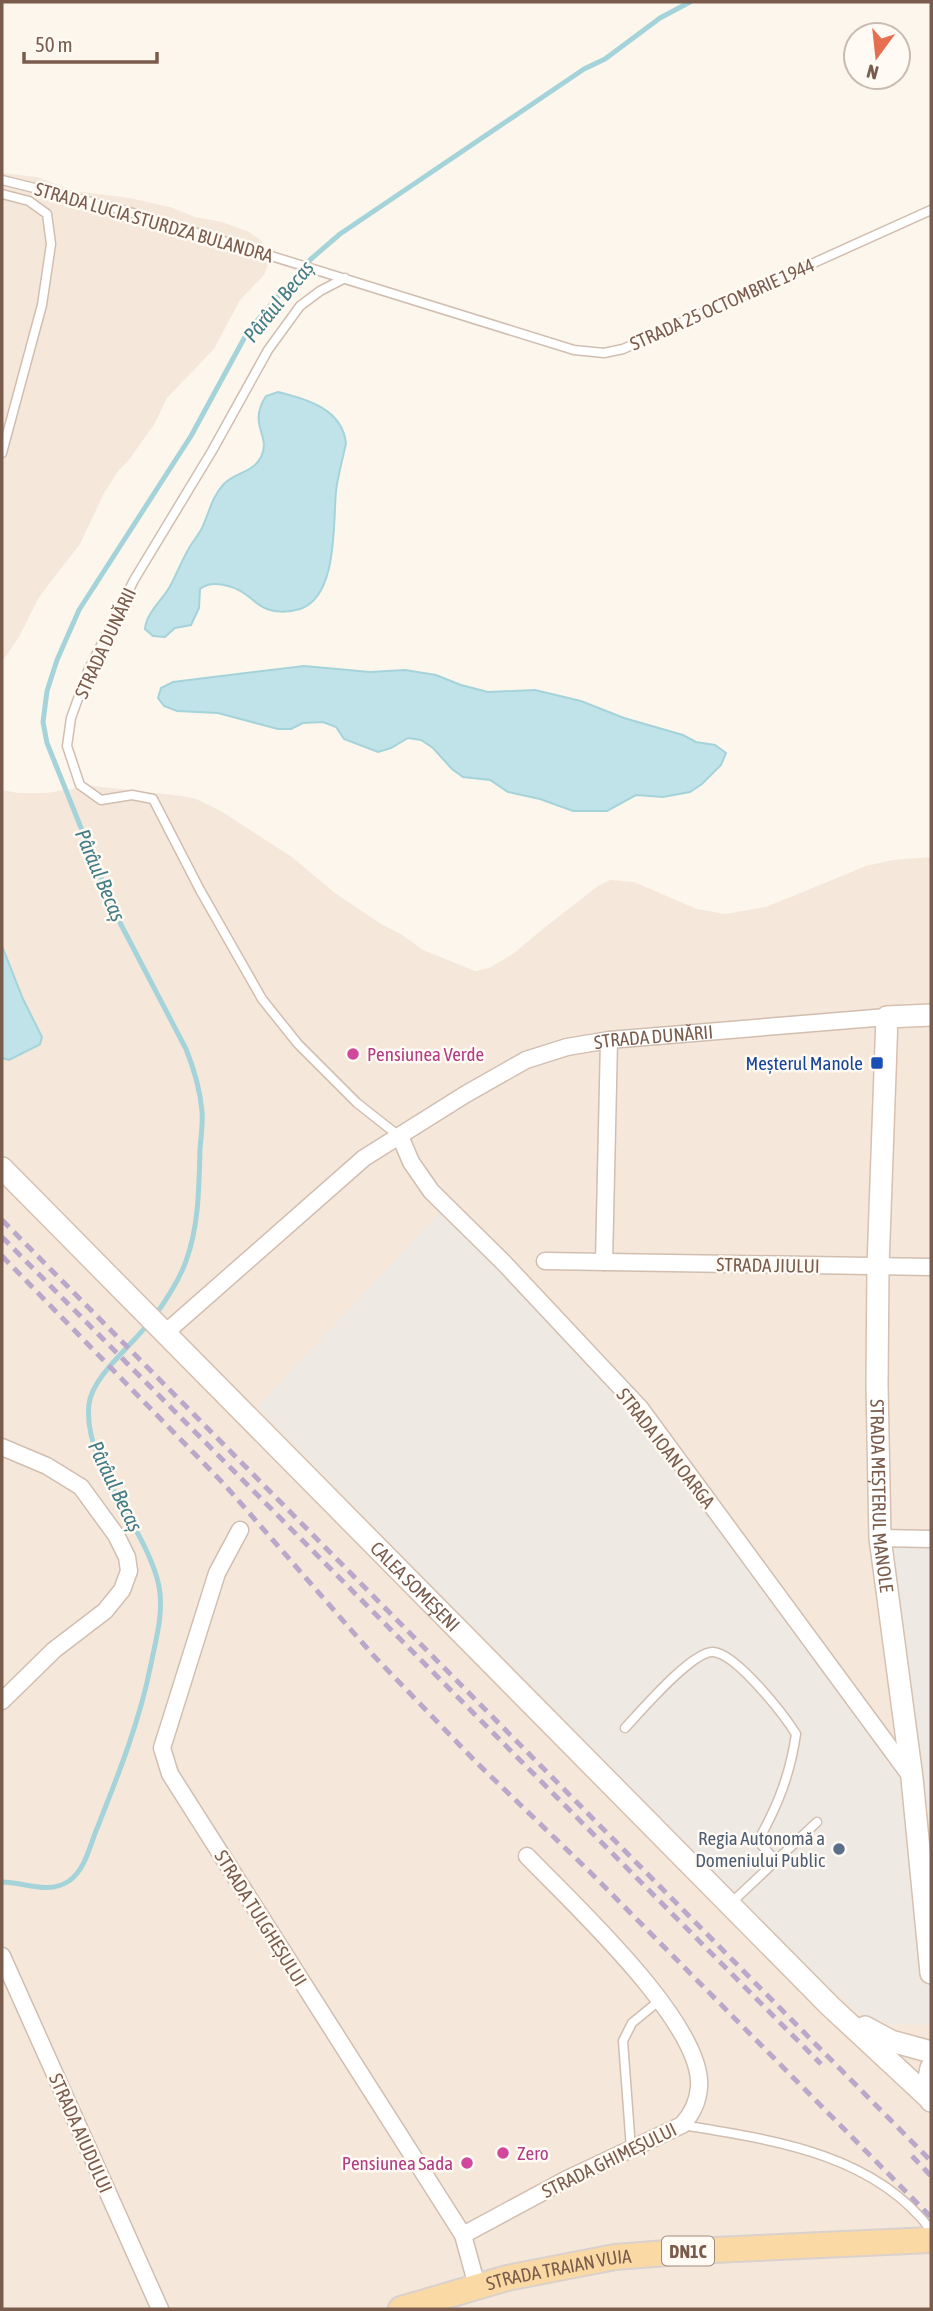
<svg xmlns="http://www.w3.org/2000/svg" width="933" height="2311" font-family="'Asap Condensed',sans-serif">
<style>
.residential{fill:#f5e8da}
.industrial{fill:#efe9e4}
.water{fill:#bfe3e8;stroke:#a5d3da;stroke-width:2}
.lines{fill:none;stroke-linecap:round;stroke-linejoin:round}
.stream{stroke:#a5d3da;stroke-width:5}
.lane-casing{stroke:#d1beb0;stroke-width:11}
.street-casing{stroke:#d1beb0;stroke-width:19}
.secondary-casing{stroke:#d6c0b0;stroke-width:24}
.primary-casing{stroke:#dad1cd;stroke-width:28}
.lane{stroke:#fff;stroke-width:8}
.street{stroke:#fff;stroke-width:16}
.secondary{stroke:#fff;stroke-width:21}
.primary{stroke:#fbd9a5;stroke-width:24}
.rail{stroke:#b9a8c9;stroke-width:5;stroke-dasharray:10 7;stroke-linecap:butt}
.hotel-dot{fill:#d1479c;stroke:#fffaf3;stroke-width:2.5}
.transit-dot{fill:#1a4fb4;stroke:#fffaf3;stroke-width:2.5}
.service-dot{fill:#5c6f8a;stroke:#fffaf3;stroke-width:2.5}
.labels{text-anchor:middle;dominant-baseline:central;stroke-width:5;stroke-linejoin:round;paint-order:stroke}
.shield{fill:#fffaf3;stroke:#a28b7f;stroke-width:2}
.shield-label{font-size:18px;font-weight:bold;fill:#7a5c4d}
.street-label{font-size:19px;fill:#7a5c4d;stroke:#fffaf3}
.hotel-label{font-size:19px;fill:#b23c85;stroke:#fffaf3;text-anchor:start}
.transit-label{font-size:19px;fill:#164399;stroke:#fffaf3;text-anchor:end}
.service-label{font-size:19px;fill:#4e5e75;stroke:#fffaf3;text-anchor:end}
.water-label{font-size:21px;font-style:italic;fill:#437c86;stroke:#fffaf3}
</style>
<rect width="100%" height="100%" fill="#fdf6ec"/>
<path class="residential" d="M2,173l35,4 37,14 56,7 40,9 25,10 27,5 27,10 10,7 9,10 1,14 -5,12 -24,25 -26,49 -47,49 -12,25 -26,37 -10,10 -15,23 -24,51 -41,53 -20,40 -17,25z
M85,785l97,11 14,3 25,12 71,46 43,36 46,31 20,10 22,16 52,21 14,-3 24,-14 31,-26 54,-42 12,-6 24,2 63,27 28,5 41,-7 100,-41 27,-6 38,-3v1452h-929v-1251l2,1 38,-22 -19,-38 -21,-53v-156l16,3h28l26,-4z"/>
<path class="industrial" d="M446,1206l194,202 271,369 -31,-239 51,1v486l-42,-1 -17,-5 -16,-8 -49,-44 -550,-560z"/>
<path class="water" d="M278,392c29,7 64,17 68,51 -3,15 -8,32 -10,48 -3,31 2,106 -36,118 -10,3 -23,4 -33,0 -9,-3 -14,-10 -22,-15 -11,-8 -33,-15 -45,-5l-1,19 -8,17 -16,3 -10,9 -12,-1 -8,-7c1,-15 16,-28 24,-41 7,-12 12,-26 19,-38 4,-8 10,-14 14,-22 7,-15 10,-31 21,-43 11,-13 29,-11 38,-28 11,-21 -14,-32 5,-61z
M304,666l66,6 35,-2 31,5 25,10 27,7 47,-2 46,11 43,17 59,17 13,7 19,3 11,8 -5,12 -19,19 -12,8 -27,5 -27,-2 -29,16h-34l-33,-12 -32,-7 -18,-12 -27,-3 -11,-8 -19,-21 -12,-8 -13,-2 -17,10 -13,4 -34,-13 -8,-12 -13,-5 -20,1 -12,6h-13l-60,-16 -41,-2 -13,-5 -6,-8 3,-10 12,-6z
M2,946l21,53 19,38 -2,7 -3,2 -28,14 -7,-2z"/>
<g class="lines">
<path class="stream" d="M154,1317c13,-18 25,-36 32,-56 13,-35 13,-76 14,-112 1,-13 3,-25 2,-38 -2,-22 -8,-42 -16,-62l-70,-134 -69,-172 -4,-21 4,-31 10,-31 22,-50 112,-174 56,-103 9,-11 55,-63 29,-25 244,-165 21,-10 55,-41 30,-16
M2,1882c22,0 46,13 67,-1 17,-12 21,-37 29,-55 21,-53 42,-106 53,-162 5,-25 13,-52 8,-78 -13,-60 -77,-122 -70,-182 3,-27 42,-58 59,-80"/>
<g class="lane-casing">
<path id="lane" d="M2,180l121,30 451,140 30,3 19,-4 308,-139
M2,194l27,7 18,13 4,30 -9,61 -40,148
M345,278l-25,13 -20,15 -32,44 -56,101 -78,129 -46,91 -17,47 -4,28 13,39 21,15 31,-5 21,4 47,91 62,109 36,45 59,59 42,33
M625,1728c16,-17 67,-77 88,-76 23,1 71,63 83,82 -6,41 -18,71 -38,107l17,19
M730,1904l87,-82
M683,2125c89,15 190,28 248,105
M631,2149l-8,-108 9,-18 28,-23"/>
</g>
<g class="street-casing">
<g id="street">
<path d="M400,1136l11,26 20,29 73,72 136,145 272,370"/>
<path d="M545,1261l386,6"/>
<path d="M604,1262l5,-222"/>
<path id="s1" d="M164,1334l200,-176 102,-64 60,-34 41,-13 42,-7 278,-23"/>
<path d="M2,1447l45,19 34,21 35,48 11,22 2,14 -7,19 -17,21 -51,39 -52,51"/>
<path d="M240,1530l-23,43 -55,175 8,26 293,461 14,51"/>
<path d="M880,1538l51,1"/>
<path d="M2,1956l158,353"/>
<path d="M463,2235l104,-56 115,-54c10,-11 16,-22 17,-38 5,-63 -128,-185 -172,-231"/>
</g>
</g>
<g class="secondary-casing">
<g id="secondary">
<path id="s2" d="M931,1015l-44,2 -9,249 -1,119 3,153 32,240 19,195"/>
<path id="s3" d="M2,1168l828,838 99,92"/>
<path d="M865,2027l26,14 40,11"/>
<path d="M931,2068l-4,20 4,13"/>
</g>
</g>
<g class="primary-casing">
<g id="primary">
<path id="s4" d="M401,2309l106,-31 108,-21 77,-6 239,-11"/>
</g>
</g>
<use href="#lane" class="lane"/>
<use href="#street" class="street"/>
<use href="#secondary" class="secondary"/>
<use href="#primary" class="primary"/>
<path class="rail" d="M2,1220l929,941
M2,1237l819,827
M2,1256l222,228 149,171 104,108 112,108 342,346
M912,2156l19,20"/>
</g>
<g class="hotel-dot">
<circle cx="353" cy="1054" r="7"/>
<circle cx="503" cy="2153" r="7"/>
<circle cx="467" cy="2163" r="7"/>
</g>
<rect class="transit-dot" x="870" y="1056" width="14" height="14" rx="3.5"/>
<circle class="service-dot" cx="839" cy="1849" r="7"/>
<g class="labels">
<rect class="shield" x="662" y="2236.5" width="52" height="29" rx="5"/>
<g class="shield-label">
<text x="688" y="2251">DN1C</text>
</g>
<g class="street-label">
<text transform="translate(154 222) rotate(16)">STRADA LUCIA STURDZA BULANDRA</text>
<text transform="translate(722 304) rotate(-24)">STRADA 25 OCTOMBRIE 1944</text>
<text transform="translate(105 643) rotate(-65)">STRADA DUNĂRII</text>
<text stroke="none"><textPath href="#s1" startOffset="586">STRADA DUNĂRII</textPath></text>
<text transform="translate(768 1265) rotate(1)">STRADA JIULUI</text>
<text transform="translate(666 1448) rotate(52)">STRADA IOAN OARGA</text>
<text stroke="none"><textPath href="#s2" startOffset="523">STRADA MEȘTERUL MANOLE</textPath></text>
<text stroke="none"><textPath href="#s3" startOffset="588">CALEA SOMEȘENI</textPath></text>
<text transform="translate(261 1918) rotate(58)">STRADA TULGHEȘULUI</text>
<text transform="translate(81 2133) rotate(66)">STRADA AIUDULUI</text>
<text transform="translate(609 2160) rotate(-26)">STRADA GHIMEȘULUI</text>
<text stroke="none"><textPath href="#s4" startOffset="163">STRADA TRAIAN VUIA</textPath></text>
</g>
<g class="hotel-label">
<text x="367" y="1054">Pensiunea Verde</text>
<text x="517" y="2153">Zero</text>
<text x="453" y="2163" text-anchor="end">Pensiunea Sada</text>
</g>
<g class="transit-label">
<text x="863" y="1063">Meșterul Manole</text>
</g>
<g class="service-label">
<text x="825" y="1838">Regia Autonomă a<tspan x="825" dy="22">Domeniului Public</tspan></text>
</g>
<g class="water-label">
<text transform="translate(278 301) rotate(-51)">Pârâul Becaș</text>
<text transform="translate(101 875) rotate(67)">Pârâul Becaș</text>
<text transform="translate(116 1486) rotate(64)">Pârâul Becaș</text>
</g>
</g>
<rect width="933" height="2311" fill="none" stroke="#7a5c4d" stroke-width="7"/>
<g transform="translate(877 56) rotate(195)"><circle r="33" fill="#fffaf3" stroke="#cabbb1" stroke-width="2"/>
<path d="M0-5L12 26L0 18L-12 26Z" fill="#e76f51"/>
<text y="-10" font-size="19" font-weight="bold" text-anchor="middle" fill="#7a5c4d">N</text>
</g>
<path d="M24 52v10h133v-10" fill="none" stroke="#7a5c4d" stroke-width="3.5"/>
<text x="35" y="52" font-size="21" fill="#7a5c4d" stroke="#fffaf3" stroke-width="5" paint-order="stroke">50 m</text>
</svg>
